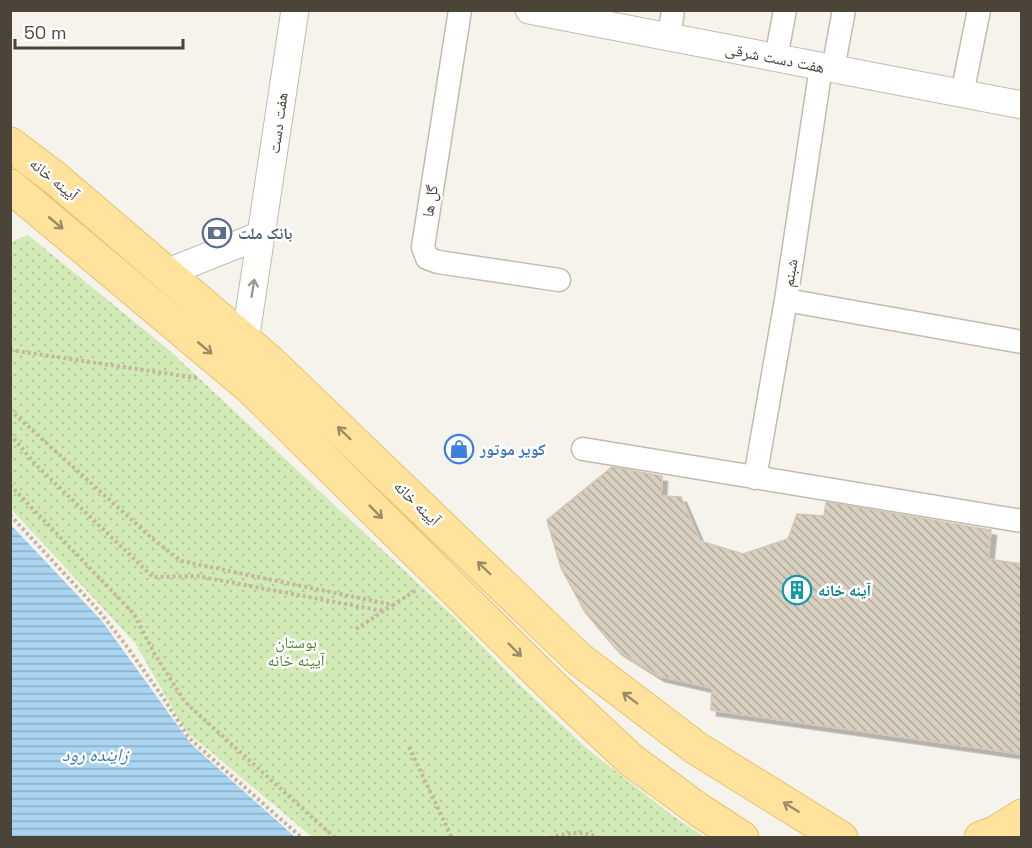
<svg xmlns="http://www.w3.org/2000/svg" width="1032" height="848" font-family="'Space Grotesk','Noto Naskh Arabic',sans-serif">
<style>
.green{fill:url(#green-dots)}
.water{fill:url(#water-rules)}
.building{fill:url(#building-back-hatch);stroke:#d3c7b4;stroke-width:1.5;filter:url(#shadow)}
.lines{fill:none;stroke-linecap:round;stroke-linejoin:round}
.minor-casing{stroke:#c2bbae;stroke-width:25}
.tertiary-casing{stroke:#c2bbae;stroke-width:29}
.primary-casing{stroke:#e6c16a;stroke-width:35}
.path{stroke:#c4b79f;stroke-width:4;stroke-dasharray:3 3;stroke-linecap:butt}
.minor{stroke:#fff;stroke-width:22}
.tertiary{stroke:#fff;stroke-width:27}
.primary{stroke:#ffe39c;stroke-width:33}
.oneway{stroke:#9c8c66}
.oneway2{stroke:#9c9892}
.labels{text-anchor:middle;dominant-baseline:central;stroke-width:5;stroke-linejoin:round;paint-order:stroke}
.street-label{font-size:16px;fill:#4b4439;stroke:#fff}
.service-label{font-size:16px;font-weight:bold;fill:#4e5e75;stroke:#fff;text-anchor:start}
.shop-label{font-size:16px;font-weight:bold;fill:#366cbe;stroke:#fff;text-anchor:start}
.culture-label{font-size:16px;font-weight:bold;fill:#0d838f;stroke:#fff;text-anchor:start}
.park-label{font-size:16px;fill:#4a7f2a;stroke:#fff}
.water-label{font-size:18px;font-style:italic;fill:#2e7ab2;stroke:#fff}
</style>
<defs>
<pattern id="green-dots" width="8" height="8" patternUnits="userSpaceOnUse" patternTransform="scale(1.5)"><rect width="8" height="8" fill="#d2eab5"/><path d="M2 2h.1M6 6h.1" fill="none" stroke="#b6ca9c" stroke-width="1.8" stroke-linecap="round"/></pattern>
<pattern id="water-rules" width="6" height="5" patternUnits="userSpaceOnUse" patternTransform="scale(1.5)"><rect width="6" height="5" fill="#a9d4f2"/><path d="M0 2.5h6" fill="none" stroke="#8caec5"/></pattern>
<pattern id="building-back-hatch" width="6" height="6" patternUnits="userSpaceOnUse" patternTransform="scale(1.5)"><rect width="6" height="6" fill="#d8cfc1"/><path d="M-1 5l2 2M0 0l6 6M5-1l2 2" fill="none" stroke="#b1aa9e"/></pattern>
<filter id="shadow"><feDropShadow dx="5.5" dy="5.5" stdDeviation="0" flood-color="#0004"/></filter>
</defs>
<rect width="100%" height="100%" fill="#f6f3ec"/>
<path class="green" d="M28,235l141,115 285,267 65,67 66,63 88,69 32,21h-393l-126,-106 -51,-88 -124,-134v-267z"/>
<path class="water" d="M10,524l92,97 89,123 104,93h-284z"/>
<path class="building" d="M612,467l50,9 -1,20 20,1 19,44 43,13 45,-15 9,-25 27,2 2,-14 165,28 -3,29 34,5v190l-311,-44 1,-22 -53,-12 -43,-27 -31,-37 -24,-44 -14,-48z"/>
<g class="lines">
<g class="minor-casing">
<path id="minor" d="M460,10l-37,237 4,11 11,4 121,18
M669,38l4,-28
M776,58l9,-48
M833,69l11,-59
M962,94l17,-84
M786,300l236,42
M583,449l439,72
M755,478l31,-178 35,-233"/>
</g>
<g class="tertiary-casing">
<path id="tertiary" d="M529,10l493,95
M166,273l95,-38
M245,341l50,-331"/>
</g>
<g class="primary-casing">
<path id="primary" d="M10,144l45,34 215,184 309,297 117,89 145,90
M10,186l240,201 302,299 79,74 68,50 43,28
M981,838l14,-5 27,-17"/>
</g>
<path class="path" d="M10,350l187,28
M10,410l144,130 27,21 212,44 23,-15
M10,434l25,30 118,113 44,-1 186,35
M10,485l124,129 20,39 31,49 150,136
M10,515l89,96 26,33 37,52 27,42 113,100
M356,629l37,-24
M409,747l43,91
M550,838c16,-5 33,-8 49,0"/>
<use href="#minor" class="minor"/>
<use href="#tertiary" class="tertiary"/>
<use href="#primary" class="primary"/>
</g>
<defs><path id="oneway-shaft" d="M-6 0H5M1.5-3L5.5 0L1.5 3" fill="none" stroke-width="1.6" stroke-linecap="round" stroke-linejoin="round" transform="scale(1.5)"/></defs>
<g class="oneway">
<use href="#oneway-shaft" transform="translate(56 223) rotate(40)"/>
<use href="#oneway-shaft" transform="translate(205 348) rotate(40)"/>
<use href="#oneway-shaft" transform="translate(344 433) rotate(-136)"/>
<use href="#oneway-shaft" transform="translate(376 512) rotate(45)"/>
<use href="#oneway-shaft" transform="translate(484 568) rotate(-136)"/>
<use href="#oneway-shaft" transform="translate(515 650) rotate(45)"/>
<use href="#oneway-shaft" transform="translate(630 698) rotate(-143)"/>
<use href="#oneway-shaft" transform="translate(791 807) rotate(-148)"/>
</g>
<use class="oneway2" href="#oneway-shaft" transform="translate(253 288) rotate(-81)"/>
<defs>
<g id="bank-ring" transform="scale(1.5)"><circle r="9.5" fill="#fff" stroke="#5c6f8a" stroke-width="1.5"/><path d="M-6-4H6V4H-6ZM0-2.3a2.3 2.3 0 1 0 0 4.6a2.3 2.3 0 1 0 0-4.6Z" fill="#5c6f8a"/></g>
<g id="shop-ring" transform="scale(1.5)"><circle r="9.5" fill="#fff" stroke="#3f7fe0" stroke-width="1.5"/><path d="M-5-2.5h2.3a2.7 3.5 0 0 1 5.4 0H5L5.5 6h-11ZM-1.5-2.5h3a1.5 2.3 0 0 0-3 0Z" fill="#3f7fe0"/></g>
<g id="building-ring" transform="scale(1.5)"><circle r="9.5" fill="#fff" stroke="#0f9aa8" stroke-width="1.5"/><path d="M-4-6H4V6H1V3H-1V6H-4ZM-2.5-4.3h1.7v1.8h-1.7ZM.8-4.3h1.7v1.8H.8ZM-2.5-1h1.7V.8h-1.7ZM.8-1h1.7V.8H.8Z" fill="#0f9aa8"/></g>
</defs>
<g fill-rule="evenodd">
<use href="#bank-ring" x="217" y="233"/>
<use href="#shop-ring" x="459" y="449"/>
<use href="#building-ring" x="797" y="590"/>
</g>
<g class="labels">
<g class="street-label">
<text transform="translate(775 58) rotate(11)">هفت دست شرقی</text>
<text transform="translate(278 123) rotate(-82)">هفت دست</text>
<text transform="translate(54 179) rotate(39)">آیینه خانه</text>
<text transform="translate(430 201) rotate(-81)">گل ها</text>
<text transform="translate(790 273) rotate(-81)">شبنم</text>
<text transform="translate(417 503) rotate(44)">آیینه خانه</text>
</g>
<g class="service-label">
<text x="238" y="233">بانک ملت</text>
</g>
<g class="shop-label">
<text x="480" y="449">کویر موتور</text>
</g>
<g class="culture-label">
<text x="818" y="590">آینه خانه</text>
</g>
<g class="park-label">
<text x="296" y="642">بوستان<tspan x="296" dy="18">آیینه خانه</tspan></text>
</g>
<g class="water-label">
<text x="95" y="754">زاینده رود</text>
</g>
</g>
<rect width="1032" height="848" fill="none" stroke="#4b4439" stroke-width="24"/>
<path d="M15 39v9h168v-9" fill="none" stroke="#4b4439" stroke-width="3"/>
<text x="24" y="39" font-size="18" fill="#4b4439" stroke="#ffffff" stroke-width="4.5" paint-order="stroke">50 m</text>
</svg>
